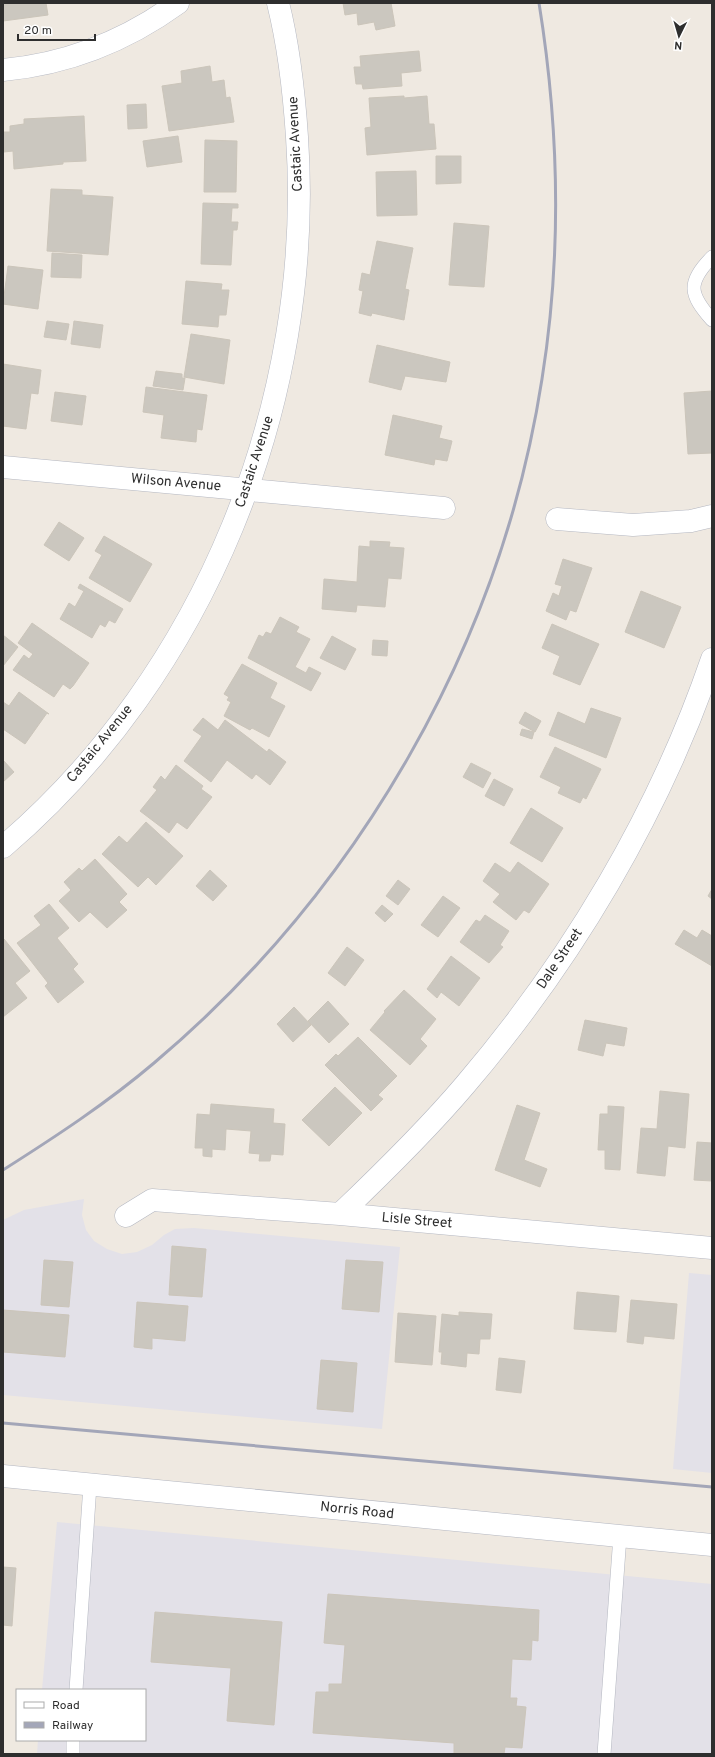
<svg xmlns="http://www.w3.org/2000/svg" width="715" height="1757" font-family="Overpass,sans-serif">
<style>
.industrial{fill:#e3e1e8}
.building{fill:#cbc7bf;stroke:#cbc5ba}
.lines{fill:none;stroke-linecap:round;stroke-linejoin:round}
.lane-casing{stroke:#b4b7c1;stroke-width:14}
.street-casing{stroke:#b4b7c1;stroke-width:23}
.secondary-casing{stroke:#b4b7c1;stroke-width:23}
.lane{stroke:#fff;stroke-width:13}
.street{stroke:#fff;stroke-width:22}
.secondary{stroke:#fff;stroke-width:22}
.rail{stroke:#a3a6b8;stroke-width:3}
.labels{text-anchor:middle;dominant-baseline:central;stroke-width:3.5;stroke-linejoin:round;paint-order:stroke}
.street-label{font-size:14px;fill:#2e2e2e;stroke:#fff}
</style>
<rect width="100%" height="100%" fill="#efe9e1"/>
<path class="industrial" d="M84,1199l-2,16 4,15 8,11 13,8 15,5 15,-2 15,-7 12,-10 11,-6 19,-1 206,19 -18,182 -379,-34v-175l21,-10z
M689,1273l23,2v198l-39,-4z
M57,1522l655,62v170h-675l1,-14h107v-50h-103z"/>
<path class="building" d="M3,3h43l2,12 -45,6z
M343,3h48l4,23 -19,4 -2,-8 -16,3 -1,-12 -12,2z
M419,51l2,20 -20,2 1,13 -39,3 -1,-5h-6l-2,-17h7l-1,-11z
M210,66l2,16 12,-2 2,18 4,-1 4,25 -65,9 -7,-45 20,-3 -1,-12z
M404,96v2l23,-2 2,28h5l2,25 -69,6 -2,-27 6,-1 -2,-29z
M146,104l1,24 -19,1 -1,-24z
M84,116l2,45 -23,1v2l-49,5 -1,-18 -9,1 -1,-20h7v-6l14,-2v-5z
M178,136l4,26 -35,5 -4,-26z
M205,140l32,1 -1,51h-32z
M436,156h25v27l-25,1z
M416,171l1,44 -40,1 -1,-44z
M51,189l31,1v5l31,2 -5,58 -61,-4z
M203,203l35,1v4h-6l-1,14h7l-1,8h-4l-2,35 -30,-1z
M454,223l35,3 -5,61 -35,-2z
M377,241l36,7 -8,41 4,1 -5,30 -32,-7 -1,3 -12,-3 4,-22 -4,-1 3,-17 8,2z
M52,253l30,2 -1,23 -30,-1z
M8,266l35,4 -5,39 -35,-5z
M186,281l36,3 -1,6h8l-3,25h-7l-1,12 -36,-3z
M47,321l22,3 -3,16 -22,-3z
M74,321l29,4 -3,23 -29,-4z
M191,334l39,6 -6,44 -40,-7z
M377,345l73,17 -4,20 -41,-6 -4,14 -32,-8z
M3,364l38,6 -3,24 -7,-1 -5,36 -23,-3z
M156,371l26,3v4h3l-2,12 -30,-4z
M146,387l61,8 -5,35 -5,-1 -1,13 -35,-4 3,-23 -21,-3z
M712,391v62l-24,1 -4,-61z
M55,392l31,4 -4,29 -31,-4z
M393,415l49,11 -3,12 13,3 -5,20 -12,-2 -1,6 -49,-10z
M59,522l25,16 -15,23 -25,-16z
M104,536l48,28 -22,38 -41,-24 13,-23 -7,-4z
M370,541l20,1 -1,5 15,1 -3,31 -13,-1 -3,29 -28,-2 -1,7 -34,-3 2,-30 33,3 2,-36 11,1z
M563,559l29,9 -16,44 -6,-2 -4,10 -20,-9 7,-18 6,3 3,-10 -7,-2z
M80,584l43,25 -8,14 -6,-3 -4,7 -5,-3 -8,14 -32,-19 9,-16 6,4 9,-16 -6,-3z
M641,591l40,16 -17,41 -39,-16z
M280,617l19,10 -3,5 14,7 -15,28 11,6 3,-6 12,6 -10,18 -63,-33 11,-23 4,2 3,-5 5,2z
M32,623l57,40 -16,23 -3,3 -7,-5 -9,13 -41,-27 11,-15 5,4 4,-5 -15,-11z
M552,624l47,20 -19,41 -27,-11 7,-18 -18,-8z
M3,635l15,12 -15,19z
M332,636l24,13 -11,21 -25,-12z
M373,640l15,1 -1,15 -15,-1z
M242,664l35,19 -7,15 15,8 -16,31 -17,-9 -2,2 -26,-14 7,-14 -4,-2 2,-3 -5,-3z
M19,692l30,22 -2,-1 -22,31 -22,-15v-27l6,4z
M591,708l30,10 -15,40 -57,-23 9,-23 27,12z
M525,712l16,9 -6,11 -16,-9z
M203,718l15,12 7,-10 42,32 2,-3 17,13 -16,23 -14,-11 -4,5 -25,-19 -16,22 -27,-21 18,-25 -9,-6z
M522,729l12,3 -2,7 -12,-4z
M555,747l46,22 -15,30 -3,-2 -3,6 -22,-10 3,-6 -21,-10z
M3,760l11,12 -11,10z
M471,763l20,10 -8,15 -20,-11z
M176,765l27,21 -2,3 11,8 -25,32 -10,-7 -8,11 -29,-22 17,-21 -4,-3 8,-11 4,4z
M494,779l19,10 -9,17 -19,-10z
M531,808l32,20 -21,34 -32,-19z
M146,822l37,34 -27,29 -8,-8 -10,10 -36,-33 17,-18 8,7z
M95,859l32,35 -8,8 8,8 -20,18 -17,-16 -11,10 -20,-21 12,-11 -7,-8 15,-14 3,3z
M518,862l31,22 -20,29 -5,-3 -8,10 -23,-18 7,-8 -17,-13 12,-18 15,10z
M210,870l17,16 -14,15 -17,-15z
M398,880l12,9 -12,16 -12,-9z
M712,889v10l-4,-3z
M443,896l17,12 -22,29 -17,-12z
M49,904l20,24 -12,10 21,26 -5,5 11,13 -26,21 -13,-17 3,-3 -31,-40 24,-18 -7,-9z
M382,905l11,9 -8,8 -10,-9z
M485,915l24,16 -9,14 3,2 -14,16 -29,-21 16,-22 4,2z
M684,930l13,8 5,-8 10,6v30l-37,-22z
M4,939l26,32 -15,12 12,15 -24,19z
M347,947l17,13 -19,26 -17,-13z
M451,956l29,22 -21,28 -18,-14 -4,6 -10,-9z
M404,990l32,29 -16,20 7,7 -17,19 -40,-35 15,-18 -1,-1z
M328,1001l21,23 -20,19 -21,-22z
M294,1007l17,18 -18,17 -16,-18z
M585,1020l42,8 -3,18 -18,-3 -3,13 -25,-6z
M358,1037l39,39 -19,19 5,4 -12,12 -46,-46 11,-11 2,2z
M335,1087l27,26 -33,33 -27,-26z
M660,1091l29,3 -4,54 -17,-2 -3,30 -28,-3 4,-45 16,1z
M211,1104l63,5 -1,14 12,1 -2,31 -12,-1 -1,7h-11l1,-7 -11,-1 2,-22 -25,-2 -1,21 -13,-1v8l-9,-1v-8h-8l2,-34 13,1z
M517,1105l23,8 -16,47 23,9 -7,18 -45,-17z
M608,1106l16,1 -4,63 -15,-1v-19h-7l2,-36h8z
M697,1142l15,1v38l-18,-1z
M172,1246l34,3 -4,48 -33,-2z
M44,1260l29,2 -4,45 -28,-2z
M346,1260l37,2 -4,50 -37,-3z
M577,1292l42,4 -3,36 -42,-3z
M631,1300l46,4 -3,35 -30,-3 -1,8 -16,-2z
M137,1302l51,4 -3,35 -33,-3v11l-18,-2z
M3,1310l66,5 -4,42 -62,-5z
M459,1312l33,2 -2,25h-10l-1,15 -12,-1 -1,14 -25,-3 1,-12h-3l3,-38 17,2z
M398,1313l38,3 -4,49 -37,-3z
M499,1358l26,3 -4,32 -25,-3z
M321,1360l36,3 -4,49 -36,-3z
M3,1567l13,1 -4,58 -9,-1z
M328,1594l211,16 -1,31 -6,-1 -1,20 -19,-1 -2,39h7l-1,8 10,1 -4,41 -17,-1 -1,7h-50v-11l-141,-10 3,-41h13v-8h13l3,-39 -21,-2z
M155,1612l127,10 -8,103 -47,-4 4,-53 -80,-6z"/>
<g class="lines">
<g class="lane-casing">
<path id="lane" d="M712,257c-25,26 -23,37 0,63
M76,1690l14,-205
M73,1754v-14
M604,1754l16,-218"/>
</g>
<g class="street-casing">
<path id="street" d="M3,70c64,-6 124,-30 175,-67
M3,467l441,41
M557,519l76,6 58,-4 21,-5
M3,847c202,-172 312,-446 294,-710 -3,-45 -8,-90 -19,-134
M340,1214c43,-41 86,-83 125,-129 106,-124 194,-271 247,-426
M126,1216l26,-16 188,14 372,34"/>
</g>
<g class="secondary-casing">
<path id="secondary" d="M3,1476l709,69"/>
</g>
<use href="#lane" class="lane"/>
<use href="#street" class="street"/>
<use href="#secondary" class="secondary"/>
<path class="rail" d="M3,1170c52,-33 104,-67 151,-107 204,-172 347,-419 388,-684 20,-125 17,-252 -3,-376
M3,1423l709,64"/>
</g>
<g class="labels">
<g class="street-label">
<text transform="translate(296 144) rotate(-93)">Castaic Avenue</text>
<text transform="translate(255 462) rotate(-72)">Castaic Avenue</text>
<text transform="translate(176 483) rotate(5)">Wilson Avenue</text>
<text transform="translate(100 744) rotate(-51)">Castaic Avenue</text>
<text transform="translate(560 959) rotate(-56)">Dale Street</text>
<text transform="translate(417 1221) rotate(5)">Lisle Street</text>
<text transform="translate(357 1511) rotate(6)">Norris Road</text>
</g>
</g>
<rect width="715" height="1757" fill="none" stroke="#2e2e2e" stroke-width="8"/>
<rect x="16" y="1689" width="130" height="52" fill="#ffffff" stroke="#ababab"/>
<rect x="24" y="1702" width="20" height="6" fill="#ffffff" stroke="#ababab"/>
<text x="52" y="1709" font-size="12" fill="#2e2e2e">Road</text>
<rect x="24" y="1722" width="20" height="6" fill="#a3a6b8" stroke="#ababab"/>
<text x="52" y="1729" font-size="12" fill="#2e2e2e">Railway</text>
<g transform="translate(679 36) rotate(185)" stroke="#ffffff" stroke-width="3" paint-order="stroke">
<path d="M0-3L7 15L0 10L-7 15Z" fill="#2e2e2e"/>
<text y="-6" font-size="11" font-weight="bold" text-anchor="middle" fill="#2e2e2e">N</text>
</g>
<path d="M18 34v6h77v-6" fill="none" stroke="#2e2e2e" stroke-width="2"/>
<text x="24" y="34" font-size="12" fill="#2e2e2e" stroke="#ffffff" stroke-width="3" paint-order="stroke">20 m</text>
</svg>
